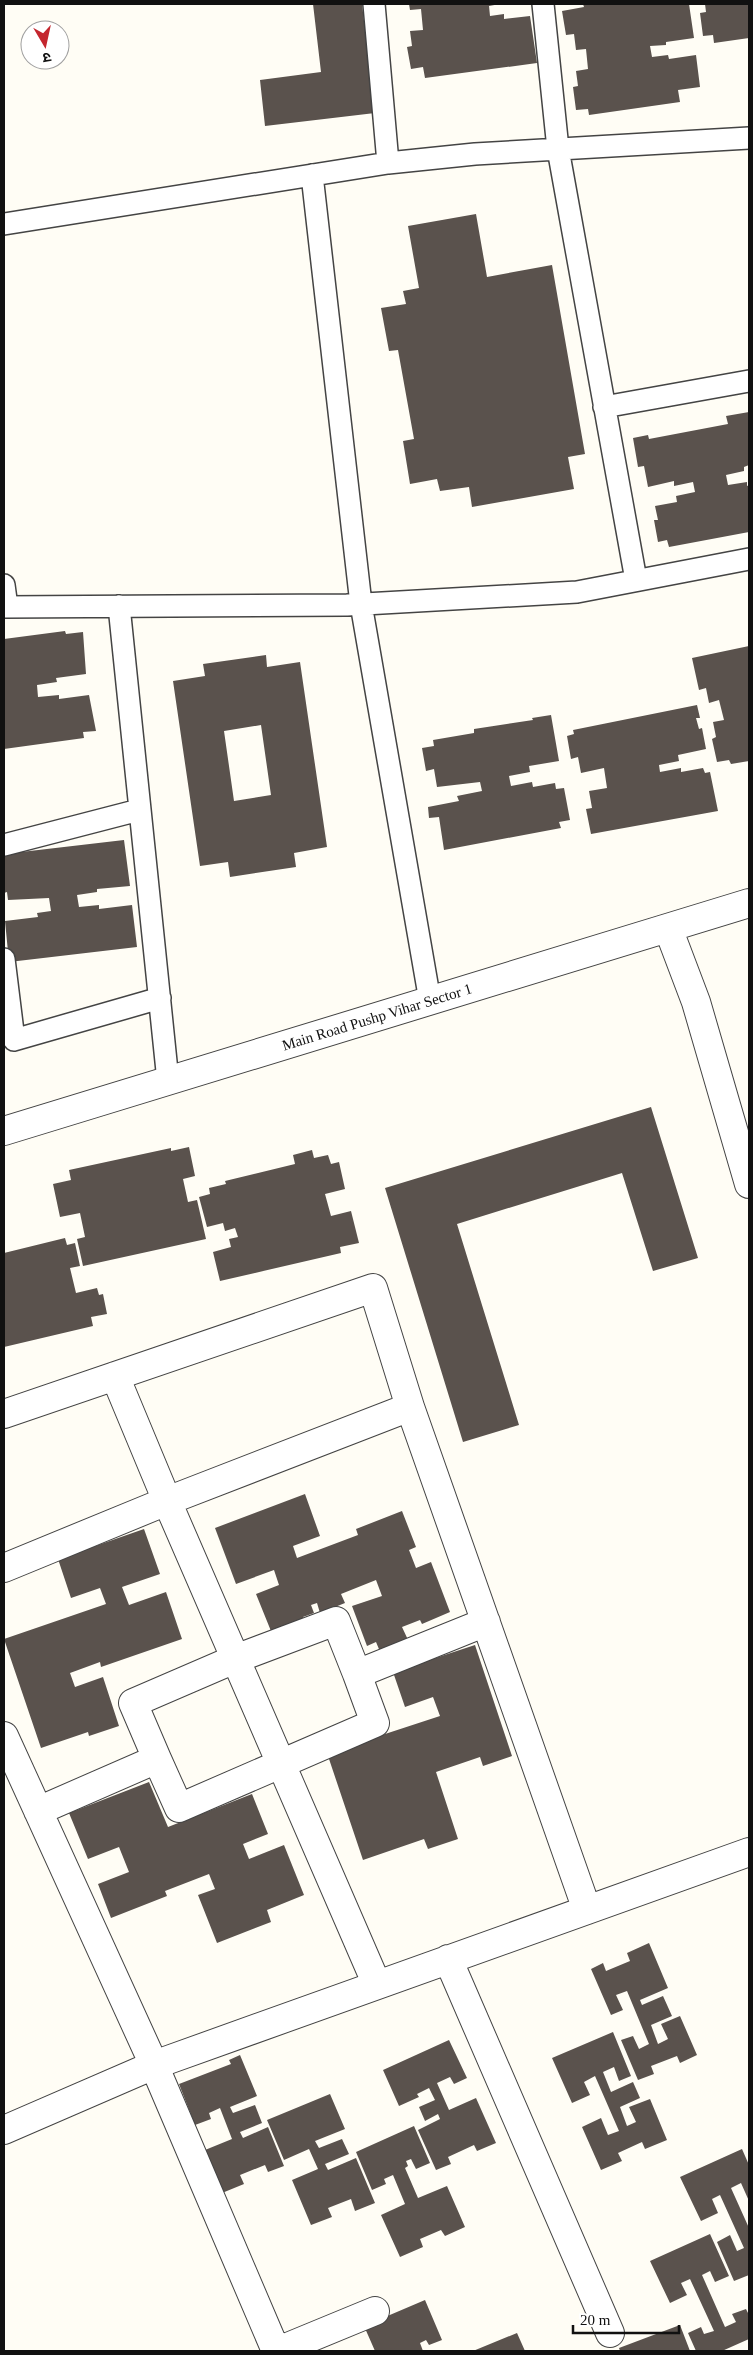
<svg xmlns="http://www.w3.org/2000/svg" width="753" height="2355" font-family="'Times New Roman','Noto Sans Devanagari',serif">
<style>
.building{fill:#5a524d;fill-rule:evenodd}
.lines{fill:none;stroke-linecap:round;stroke-linejoin:round}
.service-casing{stroke:#444;stroke-width:24}
.minor-casing{stroke:#444;stroke-width:30}
.service{stroke:#fff;stroke-width:21}
.minor{stroke:#fff;stroke-width:28}
.labels{text-anchor:middle;dominant-baseline:central;stroke-width:5;stroke-linejoin:round;paint-order:stroke}
.street-label{font-size:15px;fill:#111;stroke:#fff}
</style>
<rect width="100%" height="100%" fill="#fffdf5"/>
<path class="building" d="M313,4h49l13,109 -110,13 -5,-46 61,-8z
M409,4h91l-11,2 1,10 14,-2v5l26,-3 7,47 -112,15 -2,-11 -12,2 -4,-22 5,-1 -2,-15 13,-1 -2,-21 -11,1z
M583,4h106l5,34 -28,4v3l-16,1 2,11 16,-2 1,4 27,-4 4,32 -22,3 2,12 -91,13 -1,-6 -12,1 -3,-23 5,-1 -2,-15 12,-2 -2,-20 -10,1 -2,-16 -8,1 -4,-24 22,-4z
M705,4h44v34l-35,5 -1,-8 -10,1 -3,-23 6,-1z
M476,214l11,63 65,-12 33,189 -17,3 6,32 -102,18 -3,-20 -29,4 -3,-12 -27,5 -7,-43 11,-2 -16,-89 -9,1 -8,-43 25,-4 -3,-13 16,-3 -11,-62z
M749,412v53l-5,2v4l-18,4 2,10 19,-3v4l2,-1v47l-80,15 -2,-7 -9,2 -4,-22h4l-3,-14 22,-4 -1,-6 19,-4 -2,-10 -19,4v-5l-26,6 -4,-21 -6,1 -5,-29 15,-3 1,4 79,-15 -2,-8z
M65,631l1,3 17,-2 3,42 -30,4 1,4 -20,3 1,12 21,-2v4l30,-4 7,36 -13,1 1,6 -80,11v-110z
M749,646v115l-18,3 -2,-4 -12,2 -5,-23 4,-2 -3,-15 11,-2 -5,-20 -10,3 -3,-15 -7,2 -7,-32z
M266,655l1,12 33,-5 27,185 -33,6 2,14 -66,10 -2,-15 -28,4 -27,-185 32,-5 -2,-12zM261,725l10,70 -37,6 -10,-70z
M697,705l3,13h-4l3,11 3,-1 4,21 -28,6 1,6 -20,4 1,7 21,-4v4l22,-4 2,5 5,-1 8,39 -127,23 -5,-25 6,-1 -3,-17 18,-3 -3,-20 -23,5 -3,-16 -7,2 -4,-23 7,-2 -1,-4z
M551,715l8,46 -30,5 1,6 -21,4 2,10 21,-4 1,5 22,-4 1,6 8,-1 6,32 -11,2 2,6 -117,22 -5,-33 -10,1 -1,-11 31,-6 -2,-5 25,-5 -2,-9 -43,5 -3,-18 -8,2 -4,-23 12,-2 -1,-6 41,-7v-4l59,-9 -1,-2z
M124,840l6,46 -33,3v3l-20,3 2,12 20,-2v4l33,-4 5,42 -128,15 -4,-41 33,-4 -1,-4 14,-2 -2,-13 -41,2 -1,-8 -3,1v-39z
M651,1107l47,151 -45,13 -31,-98 -165,51 62,201 -56,17 -78,-254z
M189,1147l6,29 -12,3 5,23 9,-2 9,39 -123,27 -6,-27 8,-2 -5,-24 -20,4 -7,-33 18,-4 -2,-10 102,-22v3z
M312,1150l2,8 14,-3 3,9 8,-2 6,27 -20,5 6,22 20,-5 8,32 -19,4 1,6 -121,28 -7,-29 18,-5 -2,-8 9,-2 -3,-9 -10,3 -2,-8 -16,4 -8,-30 11,-3 -1,-6 17,-4 -1,-3 70,-17 -2,-9z
M65,1238l2,7 8,-2 5,23 -10,2 6,25 21,-5 2,7 4,-1 4,20 -16,3 2,9 -89,21v-94z
M305,1494l15,42 -27,10 4,12 61,-23 -2,-6 46,-18 14,36 -7,3 7,18 15,-6 19,50 -28,12 -2,-4 -18,7 7,15 -28,12 -5,-12 -9,4 -15,-40 30,-10 -6,-16 -35,14 4,9 -25,10 -3,-10 -6,2 3,8 -11,4 4,12 -32,12 -19,-47 23,-9 -5,-15 -38,14 -21,-56z
M144,1529l16,45 -38,13 7,18 37,-13 16,47 -81,28 -1,-5 -30,11 5,14 28,-10 16,49 -30,10 -1,-4 -47,16 -37,-109 102,-35 -6,-16 -29,10 -13,-39z
M475,1645l37,111 -29,10 -3,-9 -44,15 22,67 -30,10 -4,-10 -61,21 -36,-107 113,-37 -7,-19 -28,10 -12,-35z
M149,1782l19,45 84,-33 16,40 -25,10 6,15 35,-14 20,50 -37,15 4,12 -54,21 -19,-48 17,-6 -6,-15 -44,17 2,5 -56,22 -13,-34 31,-12 -10,-25 -31,12 -19,-46z
M649,1943l19,45 -28,12 2,5 21,-9 9,20 -21,9 7,19 10,-5 -7,-15 19,-8 17,39 -17,8 -3,-7 -26,10 3,8 -16,6 -17,-40 12,-4 6,13 10,-5 -22,-53 -11,4 7,15 -12,5 -20,-46 12,-6 3,8 24,-10 -3,-8z
M613,2032l18,44 -12,5 -5,-14 -11,5 8,20 22,-10 7,16 -20,9 7,19 9,-4 -7,-15 21,-8 17,41 -22,9 -3,-7 -24,11 4,8 -21,9 -19,-43 19,-9 7,17 11,-4 -24,-55 -11,6 6,13 -18,8 -20,-45z
M449,2040l18,38 -13,6 -4,-7 -13,6 12,27 27,-12 20,45 -19,8 -3,-6 -26,12 3,7 -15,6 -18,-40 22,-11 -2,-5 -13,7 -6,-14 16,-7 -6,-12 -12,6 2,3 -20,9 -16,-36z
M240,2055l17,41 -27,11 3,6 22,-8 7,18 -22,9 3,6 25,-11 16,39 -16,6 -3,-7 -25,10 4,9 -22,9 -17,-43 27,-11 -12,-31 -11,5 2,6 -16,6 -16,-41 52,-20 -2,-4z
M330,2094l15,35 -30,12 4,7 23,-9 7,15 -24,10 3,6 28,-12 19,45 -20,8 -4,-12 -23,9 4,9 -21,8 -19,-45 26,-11 -9,-20 -25,11 -17,-40z
M414,2126l16,37 -14,6 -5,-10 -5,2 2,5 -3,2 13,30 29,-12 18,41 -20,9 -4,-6 -21,9 3,8 -23,10 -19,-42 24,-11 -12,-29 -9,4 2,5 -14,6 -16,-38z
M742,2149l7,16v36l-8,-18 -10,5 18,40v47l-15,6 -17,-39 13,-7 7,16 7,-3 -24,-53 -8,4 6,14 -17,8 -21,-44z
M710,2234l19,42 -14,6 -5,-11 -8,4 23,52 11,-5 -4,-8 14,-5 3,6v24l-27,12h-26l-8,-18 13,-6 3,7 10,-3 -24,-52 -9,4 6,12 -17,8 -20,-42z
M425,2300l17,40 -13,5 -3,-5 -6,3 3,8h-48l-11,-25z
M680,2325l10,26h-70l-1,-3z
M517,2333l8,18h-52z"/>
<g class="lines">
<g class="service-casing">
<path id="service" d="M543,4l15,145 78,431
M388,163l87,-9 274,-16
M312,175l49,429 69,397
M4,224l384,-61 -14,-159
M604,407l145,-26
M4,585l3,22
M119,606l49,475
M4,607l343,-2 230,-13 172,-33
M4,845l135,-35
M4,959l10,81 146,-42"/>
</g>
<g class="minor-casing">
<path id="minor" d="M668,928l28,74 53,182
M4,1131l745,-228
M115,1376l52,125 210,484
M4,1414l369,-126 37,119 177,503
M4,1568l163,-67 243,-94
M4,1736l150,329 122,286
M157,1759l-24,-56 102,-44 101,-38 21,53
M38,1811l119,-52 22,49 196,-85 -18,-49 129,-52
M448,1959l162,374
M4,2130l150,-65 595,-213
M278,2351l97,-40"/>
</g>
<use href="#service" class="service"/>
<use href="#minor" class="minor"/>
</g>
<g class="labels">
<g class="street-label">
<text transform="translate(377 1017) rotate(-17)">Main Road Pushp Vihar Sector 1</text>
</g>
</g>
<rect width="753" height="2355" fill="none" stroke="#111111" stroke-width="10"/>
<g transform="translate(45 45) rotate(171)"><circle r="24" fill="#ffffff" stroke="#a0a0a0"/>
<path d="M0-4L9 19L0 12L-9 19Z" fill="#c4262e"/>
<text y="-8" font-size="14" font-weight="bold" text-anchor="middle" fill="#111111">उ</text>
</g>
<path d="M573 2325v8h106v-8" fill="none" stroke="#111111" stroke-width="2.5"/>
<text x="580" y="2325" font-size="15" fill="#111111" stroke="#ffffff" stroke-width="4" paint-order="stroke">20 m</text>
</svg>
